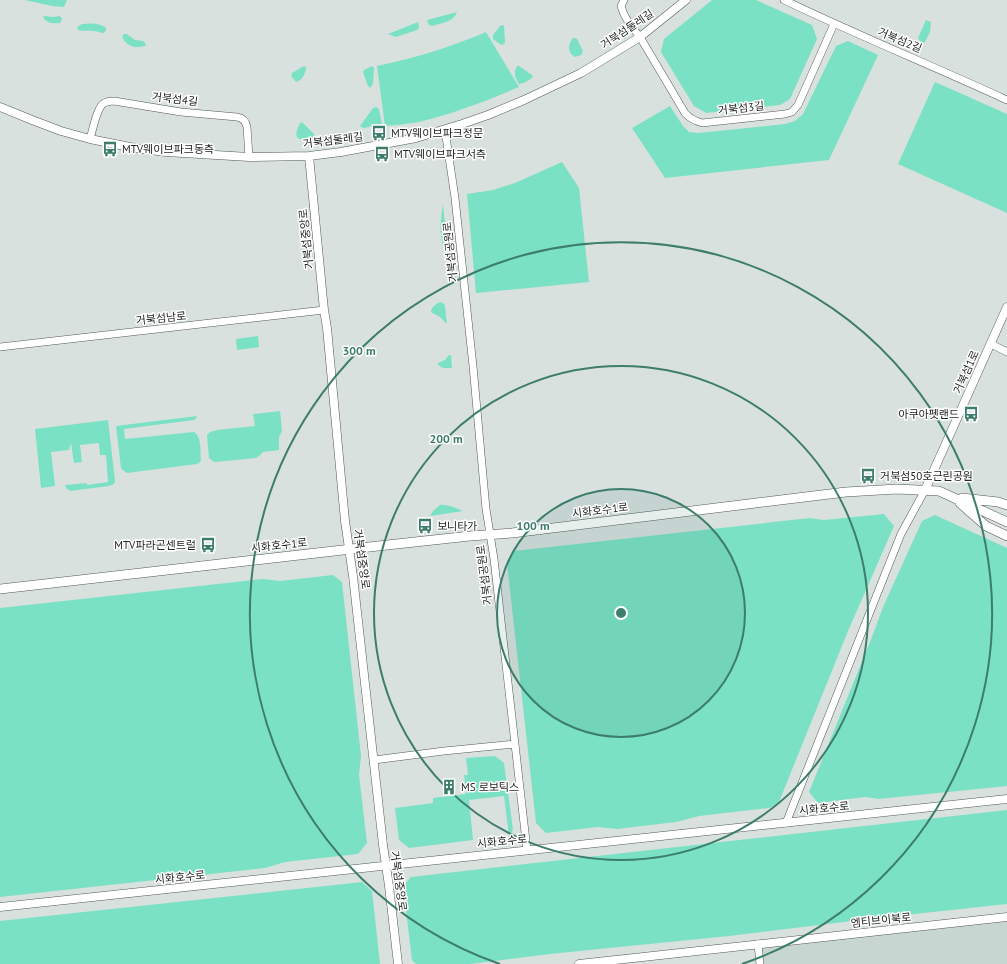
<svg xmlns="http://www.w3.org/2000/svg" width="1007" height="964" font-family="'PT Sans','Noto Sans KR',sans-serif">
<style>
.built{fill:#c7d6d1}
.green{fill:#7ae1c4}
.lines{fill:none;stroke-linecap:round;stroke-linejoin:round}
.minor-casing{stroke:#525856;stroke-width:8}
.tertiary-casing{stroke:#525856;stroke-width:9}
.secondary-casing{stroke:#525856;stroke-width:10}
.minor{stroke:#fff;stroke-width:7}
.tertiary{stroke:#fff;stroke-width:8}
.secondary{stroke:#fff;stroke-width:9}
.ring{fill:none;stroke:#3d7d6c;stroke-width:2}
.labels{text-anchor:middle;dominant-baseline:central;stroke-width:3;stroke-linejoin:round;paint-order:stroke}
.street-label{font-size:11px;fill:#222424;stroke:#fff}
.poi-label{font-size:11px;fill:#222424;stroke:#fff;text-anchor:start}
.centre{fill:#3d7d6c;stroke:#fff;stroke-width:2}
.ring-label{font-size:12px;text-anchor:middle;font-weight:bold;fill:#3d7d6c;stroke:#fff;stroke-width:3;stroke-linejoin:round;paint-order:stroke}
</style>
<rect width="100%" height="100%" fill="#d9e1de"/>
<path class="built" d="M1007,917v47h-247l-2,-20z"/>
<path class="green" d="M25,0h42l-3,7 -12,-1z
M712,0h44l56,25 5,14 -27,60 -10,6 -74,8 -12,-7 -33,-54 3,-13z
M457,12c-3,10 -16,11 -25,14 -4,-1 -4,-3 -5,-6z
M44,16l9,1 7,-1 2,3 -2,4c-7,1 -14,0 -17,-6z
M926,20l5,2 -1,10 -5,10 -2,1 -4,-3 -1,-2z
M418,22l1,6 -2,2 -21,7 -8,-3z
M83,24c7,-1 17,-1 23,4v2l-2,3c-3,0 -7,-2 -10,-2 -6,-2 -12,2 -17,-2 1,-4 3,-4 6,-5z
M502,25l2,1 1,16 -1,2 -3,1 -8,-6v-4l7,-9z
M486,32l33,55c-33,14 -66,27 -100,35 -11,2 -23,3 -34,4l-8,-60c38,-8 74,-19 109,-34z
M124,34h3l8,6 8,1 3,3 -1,2c-9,3 -20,0 -23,-10z
M573,38h3l1,1 6,12 -2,4 -6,2c-8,-4 -7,-13 -2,-19z
M848,41l30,14 -49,105 -164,18 -33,-50 38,-22 13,20 6,6 9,1 87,-9 10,-3 8,-7 33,-68z
M304,66l2,1c0,6 -4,14 -10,15l-5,-6 1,-3 10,-6z
M372,66l2,2 -1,16 -3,4 -2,-2 -5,-14 1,-2z
M517,66h2l13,9 1,1c-2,4 -10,8 -14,8 -4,-6 -6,-11 -2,-18z
M935,82l72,32v99l-109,-49z
M376,107l2,1 1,1 3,15 -18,4 -3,-1 -1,-1 13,-18z
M301,122l3,2 10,10v2l-1,2 -14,1 -2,-2c-2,-5 1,-10 4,-15z
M562,162l17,26 10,94 -113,11 -9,-99 26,-4 22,-7z
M443,204l5,52c-10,-16 -8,-34 -5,-52z
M441,302l3,2 1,2 2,18 -7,-7 -9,-5c0,-5 6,-9 10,-10z
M258,336l1,11 -22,3 -1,-11z
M449,355h2l1,13h-9l-5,-3v-2l7,-3z
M280,411l2,20 -3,6v13l-16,2 -3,3 -4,3 -41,4 -2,-1 -4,-3 -2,-23 3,-3 7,-2 38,-4 -2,-12z
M197,416l-1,2 -2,2 -70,9 1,10 69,-7c8,5 6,19 7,27 0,3 -2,4 -4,5l-70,9 -4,-3 -2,-2 -5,-42z
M108,420l7,61 -1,3 -5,2 -39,5 -4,-3 -1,-3 22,-2v2l21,-3 -2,-27h-6l-1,-12 -19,2 2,17 -8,1 -3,-20 -2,7 -18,2 4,34 -14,2 -6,-59z
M440,505c8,-1 15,3 23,6l-33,5 3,-5z
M884,514l10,12 -46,105 -69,171 -5,4 -5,2 -70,8 -23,6 -59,7 -19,-2 -52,6 -10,-10 -29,-260 7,-12 296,-33 14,2z
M935,515l72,33v238l-128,13 -14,-2 -47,6 -9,-11 63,-155 11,-30 39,-86z
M333,575l9,7 19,174 -2,19 8,68 -9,11 -73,8 -20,6 -265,29v-289l263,-29 17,2z
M495,756l9,7 9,67 -4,6 -5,-40 -35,4 4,40 -64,8 -10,-8 -4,-32 38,-5v-5l33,-4 -2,-19h4l-2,-17z
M1007,810v94l-139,15 -139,17 -179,18 -80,10h-54l-4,-4 -9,-74 8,-9z
M362,882l10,9 8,73h-380v-43z"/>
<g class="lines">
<g class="minor-casing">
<path id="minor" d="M624,0l-3,6c3,12 11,21 19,31l45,76c5,6 10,8 17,10l83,-9 7,-2 6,-7 36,-81
M784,0c73,35 149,66 223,100
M445,130l10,68 18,168 13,143 8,50 33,291
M90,139c3,-10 7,-32 14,-36 4,-2 6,-2 10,-2l67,11 56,5c6,1 9,4 10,10l2,30
M991,344l16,8
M0,347l324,-37
M374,760l70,-9 71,-7
M786,823l115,-289 24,-44
M758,944l2,20"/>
</g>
<g class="tertiary-casing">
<path id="tertiary" d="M0,107l32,13 29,11 29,8 45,9 31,4 83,5 60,-1 32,-4 75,-14 46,-14 26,-9 36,-15 57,-27 59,-36 46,-37
M309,156l15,154 3,18 18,193 8,55 30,269 6,41 9,78
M925,490l82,-183
M0,907l1007,-108
M579,964l428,-47"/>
</g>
<g class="secondary-casing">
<path id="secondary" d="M962,498l36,4 9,3
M960,503l26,23 21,10
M0,589l378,-43 92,-10 42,-3 334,-41 51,-3 42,2 68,31"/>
</g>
<use href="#minor" class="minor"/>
<use href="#tertiary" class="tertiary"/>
<use href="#secondary" class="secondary"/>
</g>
<circle cx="621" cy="613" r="124" fill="#3d7d6c" fill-opacity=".12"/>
<g class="ring">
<circle cx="621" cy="613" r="124"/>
<circle cx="621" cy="613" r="247"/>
<path d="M500 964A371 371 0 1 1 742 964"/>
</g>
<defs>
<g id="bus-bare" transform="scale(1.2)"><path d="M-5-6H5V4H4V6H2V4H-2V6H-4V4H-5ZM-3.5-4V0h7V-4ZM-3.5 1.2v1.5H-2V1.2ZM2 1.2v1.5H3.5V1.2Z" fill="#3d7d6c" stroke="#fff" stroke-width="2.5" paint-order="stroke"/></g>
<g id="building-bare" transform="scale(1.2)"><path d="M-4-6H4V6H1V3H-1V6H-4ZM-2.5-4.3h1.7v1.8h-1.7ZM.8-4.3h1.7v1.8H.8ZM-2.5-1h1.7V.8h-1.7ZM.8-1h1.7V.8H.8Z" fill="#3d7d6c" stroke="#fff" stroke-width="2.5" paint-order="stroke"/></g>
</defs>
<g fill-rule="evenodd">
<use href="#bus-bare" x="379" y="133"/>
<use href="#bus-bare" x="110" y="149"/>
<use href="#bus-bare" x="382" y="154"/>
<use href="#bus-bare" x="971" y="414"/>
<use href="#bus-bare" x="868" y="476"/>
<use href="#bus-bare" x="425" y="526"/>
<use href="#bus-bare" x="208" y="545"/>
<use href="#building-bare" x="449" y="787"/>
</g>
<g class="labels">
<g class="street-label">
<text transform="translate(627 29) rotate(-34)">거북섬둘레길</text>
<text transform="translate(900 40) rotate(23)">거북섬2길</text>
<text transform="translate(175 99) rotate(7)">거북섬4길</text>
<text transform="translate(741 108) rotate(-6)">거북섬3길</text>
<text transform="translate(333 140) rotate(-7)">거북섬둘레길</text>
<text transform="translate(306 239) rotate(-96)">거북섬중앙로</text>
<text transform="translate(450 252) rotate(-96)">거북섬공원로</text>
<text transform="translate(161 318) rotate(-6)">거북섬남로</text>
<text transform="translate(966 372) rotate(-66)">거북섬1로</text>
<text transform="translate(600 510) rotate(-7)">시화호수1로</text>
<text transform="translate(279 545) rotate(-6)">시화호수1로</text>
<text transform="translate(362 559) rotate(82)">거북섬중앙로</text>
<text transform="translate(484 575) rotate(-97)">거북섬공원로</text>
<text transform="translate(824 808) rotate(-6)">시화호수로</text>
<text transform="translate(502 841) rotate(-6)">시화호수로</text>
<text transform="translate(180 877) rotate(-6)">시화호수로</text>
<text transform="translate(399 881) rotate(82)">거북섬중앙로</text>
<text transform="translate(881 920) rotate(-6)">엠티브이북로</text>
</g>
<g class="poi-label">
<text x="391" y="133">MTV웨이브파크정문</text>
<text x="122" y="149">MTV웨이브파크동측</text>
<text x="394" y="154">MTV웨이브파크서측</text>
<text x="959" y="414" text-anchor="end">아쿠아펫랜드</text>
<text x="880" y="476">거북섬50호근린공원</text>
<text x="437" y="526">보니타가</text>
<text x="196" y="545" text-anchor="end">MTV파라곤센트럴</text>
<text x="461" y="787">MS 로보틱스</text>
</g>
</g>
<circle cx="621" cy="613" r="6" class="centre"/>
<g class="ring-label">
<text x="359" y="355">300 m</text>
<text x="446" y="443">200 m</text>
<text x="533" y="530">100 m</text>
</g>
</svg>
